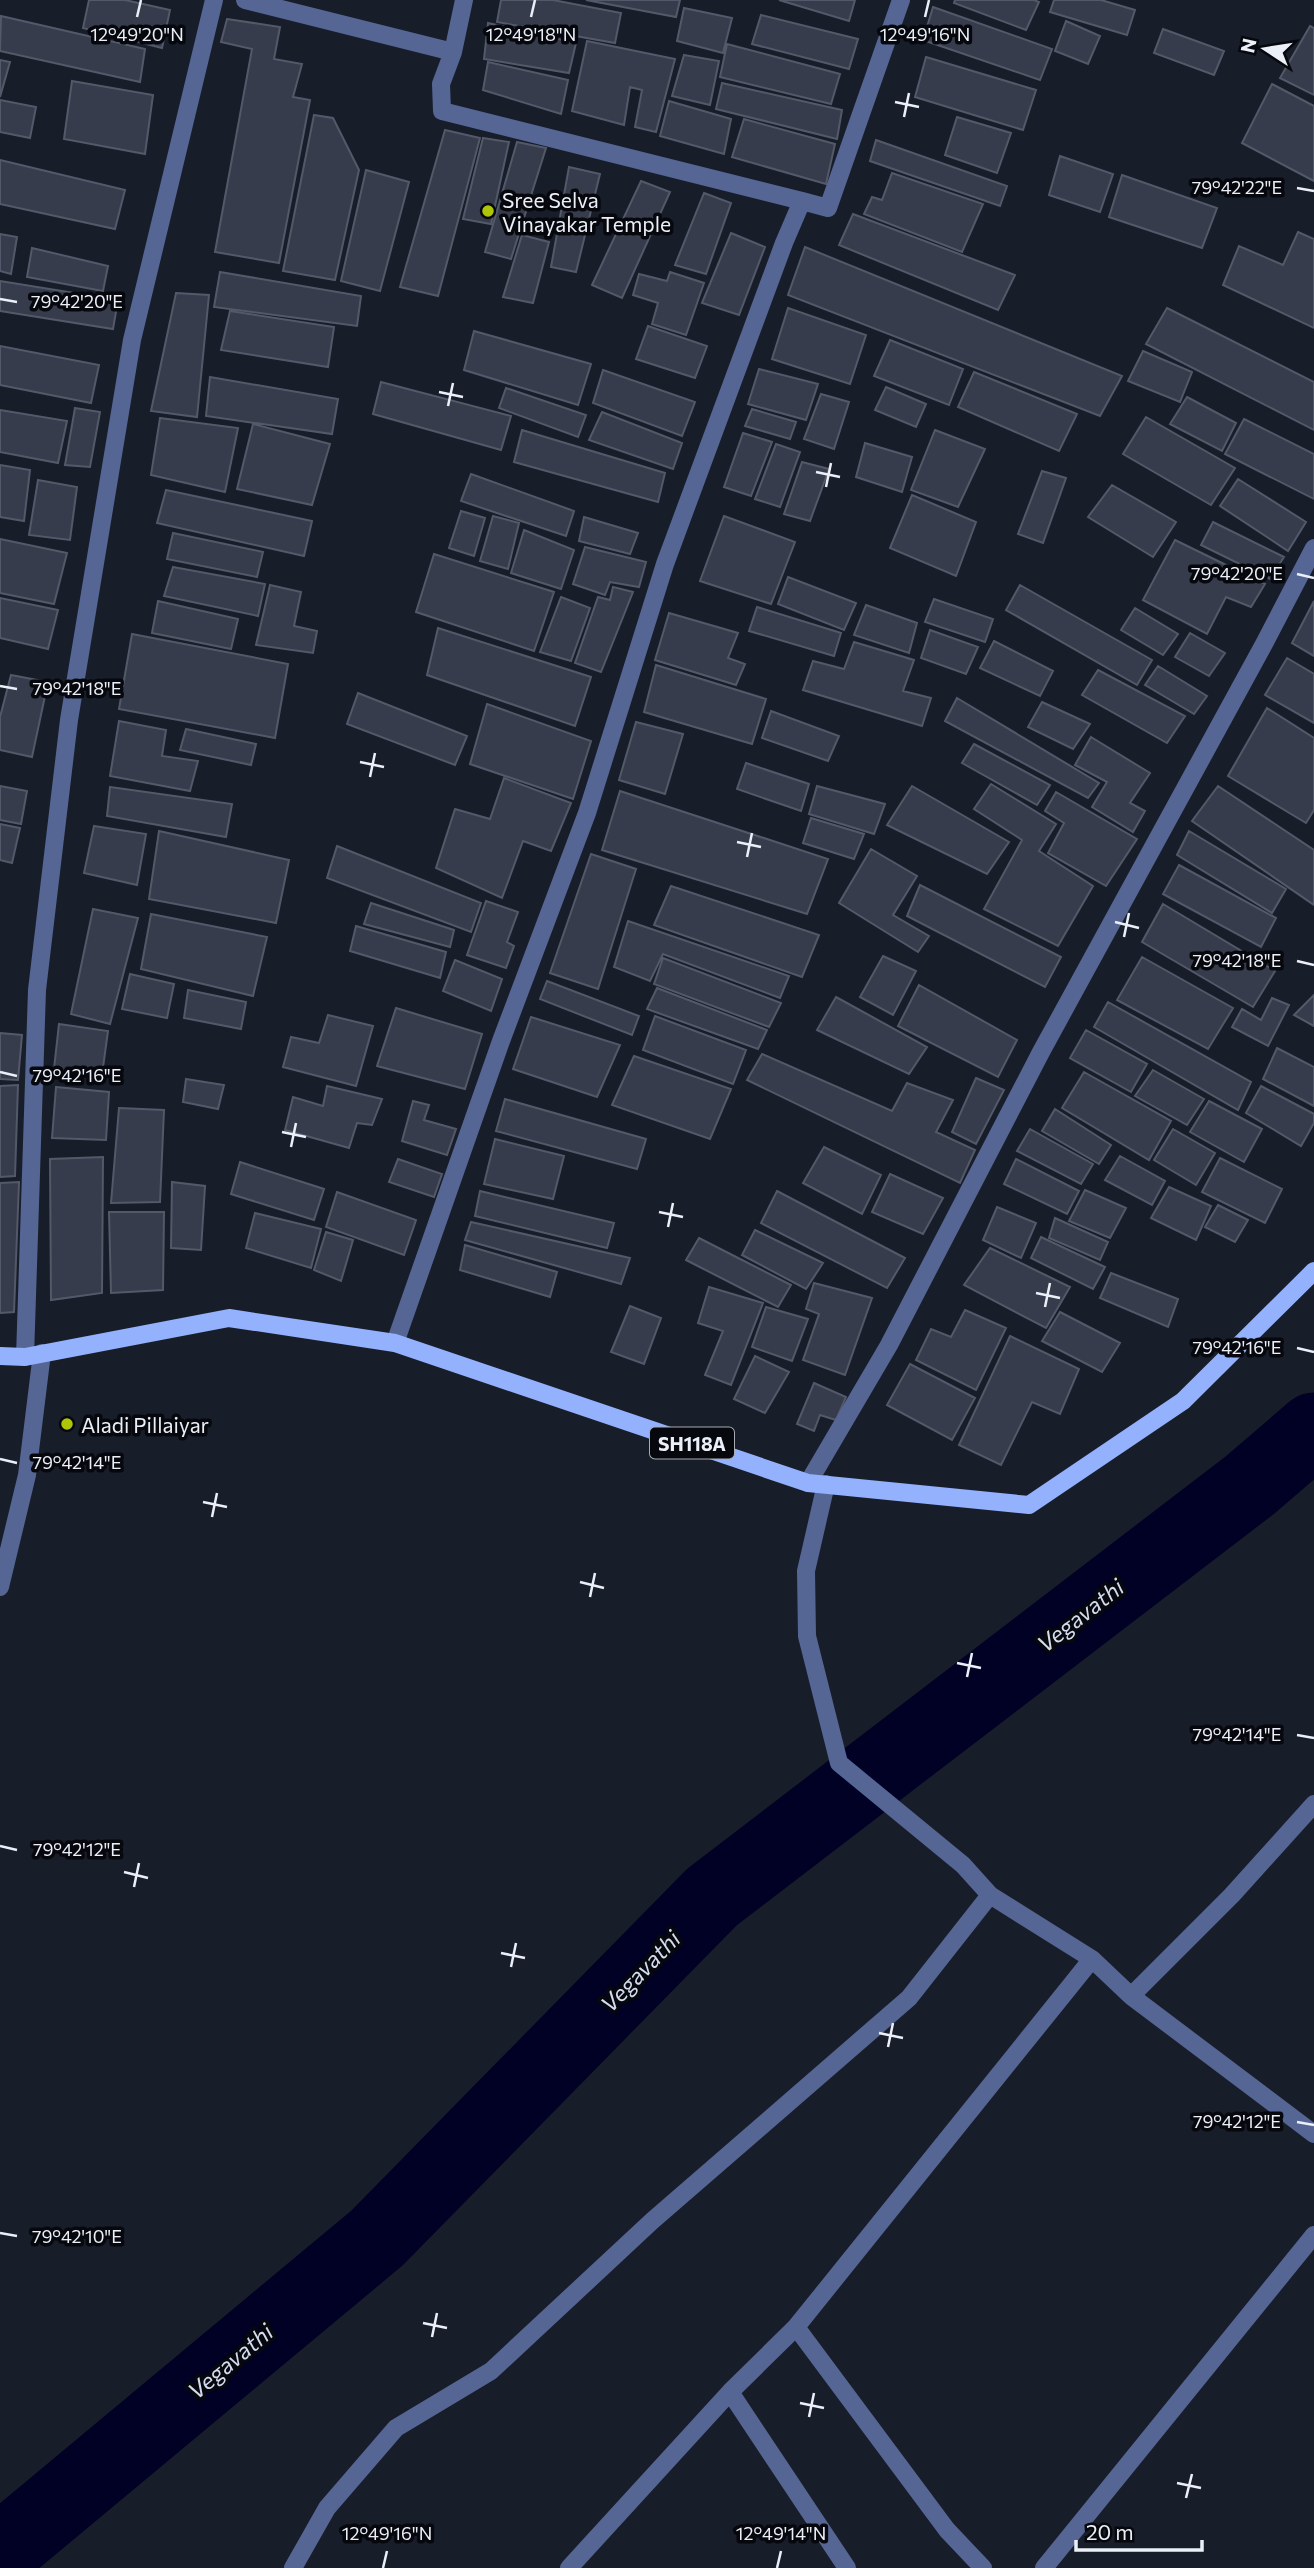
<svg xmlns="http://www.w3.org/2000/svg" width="1314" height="2568" font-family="Commissioner,sans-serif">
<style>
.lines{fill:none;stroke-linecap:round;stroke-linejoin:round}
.river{stroke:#010025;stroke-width:75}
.building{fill:#363c4b;stroke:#535969;stroke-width:2}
.minor{stroke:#556694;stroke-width:18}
.primary{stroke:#93b1fd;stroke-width:18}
.ticks{fill:none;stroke:#ebeff8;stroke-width:2.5}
.poi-dot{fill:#afc507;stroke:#06080d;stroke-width:2.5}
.labels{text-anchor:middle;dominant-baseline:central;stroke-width:7;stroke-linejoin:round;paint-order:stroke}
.shield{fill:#06080d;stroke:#a6aab2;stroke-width:2}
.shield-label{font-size:19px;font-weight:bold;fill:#ebeff8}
.poi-label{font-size:21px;fill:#ebeff8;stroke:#06080d;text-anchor:start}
.water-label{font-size:23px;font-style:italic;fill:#d4dcf0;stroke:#06080d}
.ticks-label{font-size:18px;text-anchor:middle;fill:#ebeff8;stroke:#06080d;stroke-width:7;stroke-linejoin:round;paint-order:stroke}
</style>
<rect width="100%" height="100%" fill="#181d2a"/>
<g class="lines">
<path class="river" d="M0,2552l377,-314 335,-341 538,-412 64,-55"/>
</g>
<path class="building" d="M89,0h36l45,10 -8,38 -79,-20z
M501,0h52l68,13 -6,30 -118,-21z
M586,0h94l-4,17z
M779,0h76l-6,21z
M955,0h79l5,2 -13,28 -72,-27z
M1054,0h47l34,10 -8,25 -77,-23z
M933,7l119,42 -12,31 -117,-40z
M684,8l48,10 -9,35 -46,-12z
M761,15l97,24 -9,30 -97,-25z
M1,16l144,33 -5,33 -140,-31z
M227,19l53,8 -6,32 28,5 -9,33 17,3 -31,163 -64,-11 37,-203 -31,-7z
M1066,21l34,15 -12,28 -33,-13z
M488,23l88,20 -7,30 -85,-14z
M1310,26l4,2v67l-34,-17z
M1163,29l61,22 -10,24 -60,-22z
M587,41l88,18 -19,73 -21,-5 7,-37 -12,-3 -6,38 -52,-14z
M727,44l113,30 -9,30 -111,-27z
M684,55l35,6 -9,44 -38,-9z
M926,57l110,33 -13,40 -108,-33z
M0,60l10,2 -10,35z
M488,62l80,18 -7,34 -78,-24z
M72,81l81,14 -8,59 -81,-15z
M722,83l120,27 -5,29 -121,-30z
M1272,84l42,22v75l-72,-38z
M0,100l36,7 -6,31 -30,-6z
M669,101l62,18 -7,35 -64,-18z
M314,115l19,3 26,52 -24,110 -52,-9z
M957,117l54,16 -14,40 -52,-18z
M744,119l91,25 -9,40 -94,-27z
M445,130l35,8 -42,158 -38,-9z
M483,138l26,4 -18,82 -28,-5z
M876,140l131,46 -7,20 -130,-45z
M517,142l29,6 -35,111 -26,-7z
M1060,156l53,18 -13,38 -51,-17z
M0,160l125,30 -10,39 -115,-25z
M569,167l31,7 -24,98 -25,-5z
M366,170l43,12 -29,109 -39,-10z
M892,173l91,31 -21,48 -98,-38 8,-17 10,3z
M1122,175l95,33 -15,40 -93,-31z
M641,181l29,11 -48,106 -30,-13z
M704,193l27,10 -25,71 -31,-9z
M853,214l162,61 -17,35 -159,-65z
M1298,232l16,7v89l-91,-43 16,-39 44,19z
M731,233l34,14 -26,68 -37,-12z
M0,234l17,3 -6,37 -11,-3z
M522,235l27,7 -16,61 -30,-6z
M805,247l317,129 -22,40 -312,-121z
M32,248l76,18 -5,25 -76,-14z
M220,272l141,24 -4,30 -143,-19z
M670,272l34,11 -18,52 -34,-11 6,-21 -25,-8 6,-21 28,7z
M0,281l118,19 -5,29 -113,-18z
M176,293l33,2 -12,122 -46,-6z
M788,308l78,27 -16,49 -78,-25z
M1167,308l147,74v48l-168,-86z
M230,311l104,16 -6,40 -107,-17z
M648,326l59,20 -12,32 -59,-19z
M474,331l117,33 -13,41 -114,-35z
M890,340l73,29 -14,36 -75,-29z
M0,346l99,19 -8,38 -91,-18z
M1143,351l49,21 -12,30 -52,-21z
M759,369l59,15 -12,36 -58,-16z
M603,370l92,32 -13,34 -89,-33z
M974,372l103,42 -18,37 -101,-44z
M210,377l128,22 -6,35 -126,-18z
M381,382l130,34 -10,34 -128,-36z
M886,387l40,17 -10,23 -41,-17z
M506,388l80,27 -8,22 -79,-29z
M821,394l28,8 -15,47 -30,-10z
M1187,397l49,26 -14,28 -52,-27z
M75,408l25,4 -10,55 -25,-2z
M752,409l44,13 -6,17 -45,-13z
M0,410l67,11 -9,42 -58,-11z
M602,412l80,31 -9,26 -84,-29z
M1146,417l89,51 -24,37 -88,-51z
M160,418l78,10 -13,64 -74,-17z
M1244,419l70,35v45l-89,-45z
M253,424l77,20 -18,61 -75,-16z
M522,430l143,43 -7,29 -144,-40z
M935,430l50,19 -27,58 -47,-17z
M743,433l29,9 -21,54 -27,-9z
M865,443l47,14 -10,35 -46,-15z
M776,444l24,8 -20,55 -25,-8z
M802,462l27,7 -19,52 -26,-7z
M0,465l30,5 -6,51 -24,-4z
M1042,471l24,7 -23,65 -25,-9z
M471,474l103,37 -8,25 -105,-35z
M1238,479l68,43 -18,29 -68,-45z
M38,480l39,7 -7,53 -41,-5z
M1112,485l64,37 -23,35 -65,-40z
M166,490l146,31 -8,35 -147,-33z
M912,495l64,27 -20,54 -66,-28z
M461,511l24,7 -11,38 -25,-8z
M493,516l26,7 -11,46 -28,-8z
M724,516l71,26 -24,62 -71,-23z
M584,517l54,16 -8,21 -51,-13z
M1213,522l71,35 -14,22 -69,-34z
M524,530l50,20 -13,39 -50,-16z
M173,533l90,19 -6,25 -90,-18z
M0,539l67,14 -13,51 -54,-11z
M1175,540l90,44 -14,23 -25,-10 -19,37 -64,-34z
M585,547l61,15 -7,25 -29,-5 -5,13 -32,-11z
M434,554l120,38 -20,59 -118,-39z
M173,567l92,17 -7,32 -94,-20z
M788,577l68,26 -12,27 -66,-26z
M270,585l31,7 -7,34 23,5 -4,22 -57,-8z
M1020,585l132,75 -15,25 -131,-75z
M613,587l20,5 -32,80 -26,-9 23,-66 12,3z
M561,597l29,11 -19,53 -31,-9z
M0,598l58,12 -10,39 -48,-11z
M934,599l59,20 -8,23 -60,-20z
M158,601l80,18 -7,30 -79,-16z
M1314,601v55l-22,-13z
M866,605l51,18 -8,30 -55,-18z
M757,607l84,26 -7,23 -85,-25z
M1135,608l43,26 -15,21 -42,-25z
M669,613l69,20 -10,25 17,6 -9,21 -81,-25z
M438,628l153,49 -16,49 -148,-51z
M930,630l48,17 -12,27 -45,-16z
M1190,633l35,20 -16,23 -34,-19z
M132,634l156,30 -13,74 -156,-29z
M994,641l59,30 -13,25 -60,-28z
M854,642l60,18 -11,31 28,7 -9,28 -119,-36 10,-29 31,8z
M1287,658l27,16v49l-49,-28z
M656,665l110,34 -14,45 -108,-32z
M1158,666l49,30 -13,18 -49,-29z
M1098,670l87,46 -18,27 -85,-48z
M11,675l37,7 -16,75 -32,-7v-33z
M358,693l109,43 -12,29 -108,-41z
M957,698l142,85 -11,15 -143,-77z
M1042,702l48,22 -17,25 -45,-22z
M487,704l104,37 -18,58 -103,-35z
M1267,708l47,30v72l-8,13 -78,-47z
M771,711l68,25 -11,25 -66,-23z
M119,721l47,9 -4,26 36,5 -8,30 -80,-15z
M636,722l47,12 -18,60 -46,-14z
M186,729l70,15 -5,21 -71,-15z
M1091,737l59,36 -20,30 15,8 -12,21 -41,-25 15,-25 -32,-17z
M974,744l76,41 -13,20 -75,-42z
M746,763l63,21 -8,27 -64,-22z
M504,778l67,25 -20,48 -28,-10 -21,57 -66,-30 19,-59 35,10z
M991,784l65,40 -17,27 54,35 -35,60 -74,-37 38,-69 -48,-31z
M0,786l27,5 -6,33 -21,-4z
M817,786l68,18 -11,30 -65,-20z
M912,786l97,56 -22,32 -100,-49z
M1218,786l96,64v55l-122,-84z
M110,787l122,17 -6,33 -119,-21z
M620,791l208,68 -21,55 -205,-64z
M1056,792l81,47 -31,47 -58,-33 16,-30 -19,-12z
M811,818l53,16 -10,25 -51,-16z
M0,824l20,4 -8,35 -12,-3z
M94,826l52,8 -9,51 -53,-12z
M159,831l130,29 -13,63 -127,-24z
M1189,831l97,58 -14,24 -95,-58z
M337,846l144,57 -10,29 -144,-54z
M871,849l46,27 -24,39 36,21 -11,16 -79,-49z
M591,854l45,15 -38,120 -48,-16z
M1179,865l97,53 -15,29 -98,-53z
M920,885l141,72 -16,30 -138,-71z
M671,886l148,49 -17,42 -148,-52z
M486,901l32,11 -11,30 7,4 -8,22 -39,-13z
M371,903l83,27 -4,17 -86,-23z
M1163,904l112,67 -22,36 -111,-65z
M93,909l45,9 -28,106 -39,-10z
M151,914l116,23 -14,59 -112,-27z
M628,921l161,55 -9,22 -117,-44 -13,27 -36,-14z
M356,926l90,26 -6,26 -90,-27z
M883,956l33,15 -23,44 -33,-18z
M1142,957l91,51 -25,41 -91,-49z
M663,958l118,45 -12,24 -115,-43z
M455,960l47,19 -11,32 -48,-20z
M130,974l44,10 -7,34 -45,-9z
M547,981l92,35 -7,19 -92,-36z
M919,985l98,55 -19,37 -100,-51z
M657,988l110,42 -9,19 -111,-40z
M188,990l58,12 -5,27 -57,-11z
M1314,995v31l-20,-11z
M836,997l91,50 -18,27 -92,-44z
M1272,998l17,7 -21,41 -36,-19 10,-18 19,11z
M1108,1002l143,80 -13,28 -144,-83z
M396,1008l86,26 -17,55 -88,-23z
M328,1015l45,11 -17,60 -73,-19 8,-30 28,6z
M655,1016l91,34 -13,34 -90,-34z
M531,1017l89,28 -23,52 -84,-28z
M59,1024l49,7 -6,44 -48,-6z
M1086,1030l61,34 -16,28 -61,-34z
M0,1033l22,2 -4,45 -18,-1z
M1277,1048l37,19v39l-51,-27z
M762,1054l130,57 15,-28 46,17 -17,32 39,18 -15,33 -213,-103z
M634,1056l97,33 -21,50 -98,-34z
M1153,1070l51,29 -17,26 -52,-29z
M1084,1072l87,49 -22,39 -87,-52z
M976,1078l28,12 -28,54 -24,-12z
M186,1079l38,6 -6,24 -35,-7z
M18,1085l-3,91 -15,1v-91z
M327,1086l55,13 -10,26 -15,-2 -8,25 -64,-18 8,-33 30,9z
M1261,1086l53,28v9l-13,23 -55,-33z
M56,1087l53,5 -3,48 -54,-2z
M505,1099l141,40 -9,30 -141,-38z
M413,1101l16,4 -5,15 32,9 -9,26 -45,-14z
M1209,1101l53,28 -18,33 -54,-30z
M119,1108l45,2 -4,92 -49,1z
M1055,1109l56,36 -12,19 -57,-33z
M1030,1129l63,35 -12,20 -64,-33z
M1173,1129l42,24 -19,32 -42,-25z
M495,1139l69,17 -11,43 -69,-15z
M824,1147l57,28 -19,39 -59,-31z
M1120,1156l45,25 -13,24 -47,-25z
M103,1157l-1,136 -51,7 -1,-141z
M1220,1158l62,31 -17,34 -63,-31z
M398,1159l44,15 -8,23 -45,-15z
M1016,1159l63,32 -12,23 -63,-30z
M240,1162l84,27 -10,31 -83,-26z
M890,1174l53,24 -20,36 -51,-22z
M19,1182l-5,130 -14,1v-130z
M172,1182l33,4 -4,64 -30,-2z
M1169,1187l42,19 -15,34 -45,-22z
M1085,1190l41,18 -16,30 -41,-17z
M480,1191l134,32 -7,25 -132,-32z
M777,1191l128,67 -18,30 -126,-65z
M337,1192l79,28 -12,35 -78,-28z
M1218,1205l30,15 -13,22 -30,-15z
M997,1207l39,16 -15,35 -38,-18z
M109,1212h55l-1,78 -52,3z
M255,1213l66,16 -10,39 -65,-20z
M1055,1218l53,24 -8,18 -51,-22z
M471,1222l159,36 -9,26 -156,-44z
M755,1230l68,33 -17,26 -64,-34z
M326,1232l27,8 -12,41 -27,-11z
M1041,1237l64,30 -12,22 -62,-31z
M699,1238l92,47 -13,22 -92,-47z
M465,1245l92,27 -7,25 -90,-27z
M990,1248l80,39 -24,41 -82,-43z
M1111,1273l67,26 -10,28 -68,-29z
M814,1283l58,15 -27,77 -42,-15 16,-46 -13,-5z
M709,1287l54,16 -32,82 -26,-10 18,-44 -25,-8z
M630,1306l31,12 -17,46 -33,-12z
M766,1307l42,12 -16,42 -40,-14z
M965,1310l41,18 -30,62 -60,-30 15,-31 20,8z
M1060,1312l60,31 -18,29 -60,-31z
M1010,1336l69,33 -19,45 -28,-12 -31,63 -42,-20z
M755,1356l34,16 -24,41 -31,-14z
M910,1364l65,34 -23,42 -65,-35z
M814,1383l32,14 -10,23 -16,-5 -6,16 -17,-7z"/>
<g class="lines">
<path class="minor" d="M245,0l208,52
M464,0l-11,52 -12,32 1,27 360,90
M395,1343l106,-302 86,-228 78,-249 119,-321 18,-42 26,7 73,-208
M25,1357l12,-367 32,-270 63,-380 82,-340
M808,1483l81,-138 152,-293 223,-408 50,-96
M826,1484l-20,87 1,65 32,127 124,102 27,30 102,64 39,37 183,138
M0,1587l27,-112 15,-122
M1131,1996l101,-101 82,-91
M796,2327l296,-368
M730,2392l117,176
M293,2568l34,-60 69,-80 95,-57 161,-150 257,-223 81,-103
M569,2568l161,-176 66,-65 151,203 36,38
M1044,2568l270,-333"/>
<path class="primary" d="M0,1356l25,1 204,-39 166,25 413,140 221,22 154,-104 131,-130"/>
</g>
<path class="ticks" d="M137,17l4,-17M531,17l4,-17M925,17l4,-17M895,102l24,5M904,117l5,-24M1297,188l17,3M0,299l17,3M439,392l24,5M448,406l5,-23M816,472l24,5M826,487l5,-24M1297,574l17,4M0,686l17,3M360,762l24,5M370,777l5,-24M737,842l24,5M747,857l5,-24M1115,922l24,6M1124,937l5,-24M1297,961l17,4M0,1072l17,4M282,1132l24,5M291,1147l5,-24M659,1212l24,5M668,1227l5,-24M1036,1293l24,5M1045,1307l5,-24M1297,1348l17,4M0,1459l17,4M203,1502l24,5M212,1517l5,-24M580,1582l24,6M590,1597l5,-24M957,1663l24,5M967,1677l5,-24M1297,1735l17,3M0,1846l17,4M124,1872l24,6M134,1887l5,-24M501,1953l24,5M511,1967l5,-24M879,2033l24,5M888,2047l5,-24M1297,2122l17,3M0,2233l17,3M423,2323l24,5M432,2337l5,-24M800,2403l24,5M809,2417l5,-24M1177,2483l24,5M1186,2498l6,-24M383,2568l4,-17M777,2568l4,-17"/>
<g class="poi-dot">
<circle cx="488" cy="211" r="7"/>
<circle cx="67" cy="1424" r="7"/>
</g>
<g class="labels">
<rect class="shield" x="650" y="1427.5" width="84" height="31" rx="5"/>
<g class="shield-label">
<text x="692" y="1443">SH118A</text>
</g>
<g class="poi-label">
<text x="502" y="199">Sree Selva<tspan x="502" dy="24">Vinayakar Temple</tspan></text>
<text x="81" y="1424">Aladi Pillaiyar</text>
</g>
<g class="water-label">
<text transform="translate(1080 1615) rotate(-38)">Vegavathi</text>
<text transform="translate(640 1971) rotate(-46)">Vegavathi</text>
<text transform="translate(230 2361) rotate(-40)">Vegavathi</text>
</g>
</g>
<g class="ticks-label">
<text x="137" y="41">12°49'20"N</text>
<text x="531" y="41">12°49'18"N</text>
<text x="925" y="41">12°49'16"N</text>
<text x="1237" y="194">79°42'22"E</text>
<text x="77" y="308">79°42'20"E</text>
<text x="1237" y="580">79°42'20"E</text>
<text x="77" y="695">79°42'18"E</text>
<text x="1237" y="967">79°42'18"E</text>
<text x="77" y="1082">79°42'16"E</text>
<text x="1237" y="1354">79°42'16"E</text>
<text x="77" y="1469">79°42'14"E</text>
<text x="1237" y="1741">79°42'14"E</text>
<text x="77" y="1856">79°42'12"E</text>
<text x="1237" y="2128">79°42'12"E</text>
<text x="77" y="2243">79°42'10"E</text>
<text x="387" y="2540">12°49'16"N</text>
<text x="781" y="2540">12°49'14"N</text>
</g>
<g transform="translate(1265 49) rotate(282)" stroke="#06080d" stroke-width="5" paint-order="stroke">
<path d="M0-5L12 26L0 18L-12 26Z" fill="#ebeff8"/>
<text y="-10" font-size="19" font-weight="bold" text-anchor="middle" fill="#ebeff8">N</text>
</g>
<path d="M1076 2540v10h126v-10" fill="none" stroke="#ebeff8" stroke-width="3.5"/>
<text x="1086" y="2540" font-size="21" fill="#ebeff8" stroke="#06080d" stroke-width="5" paint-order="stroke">20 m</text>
</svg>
